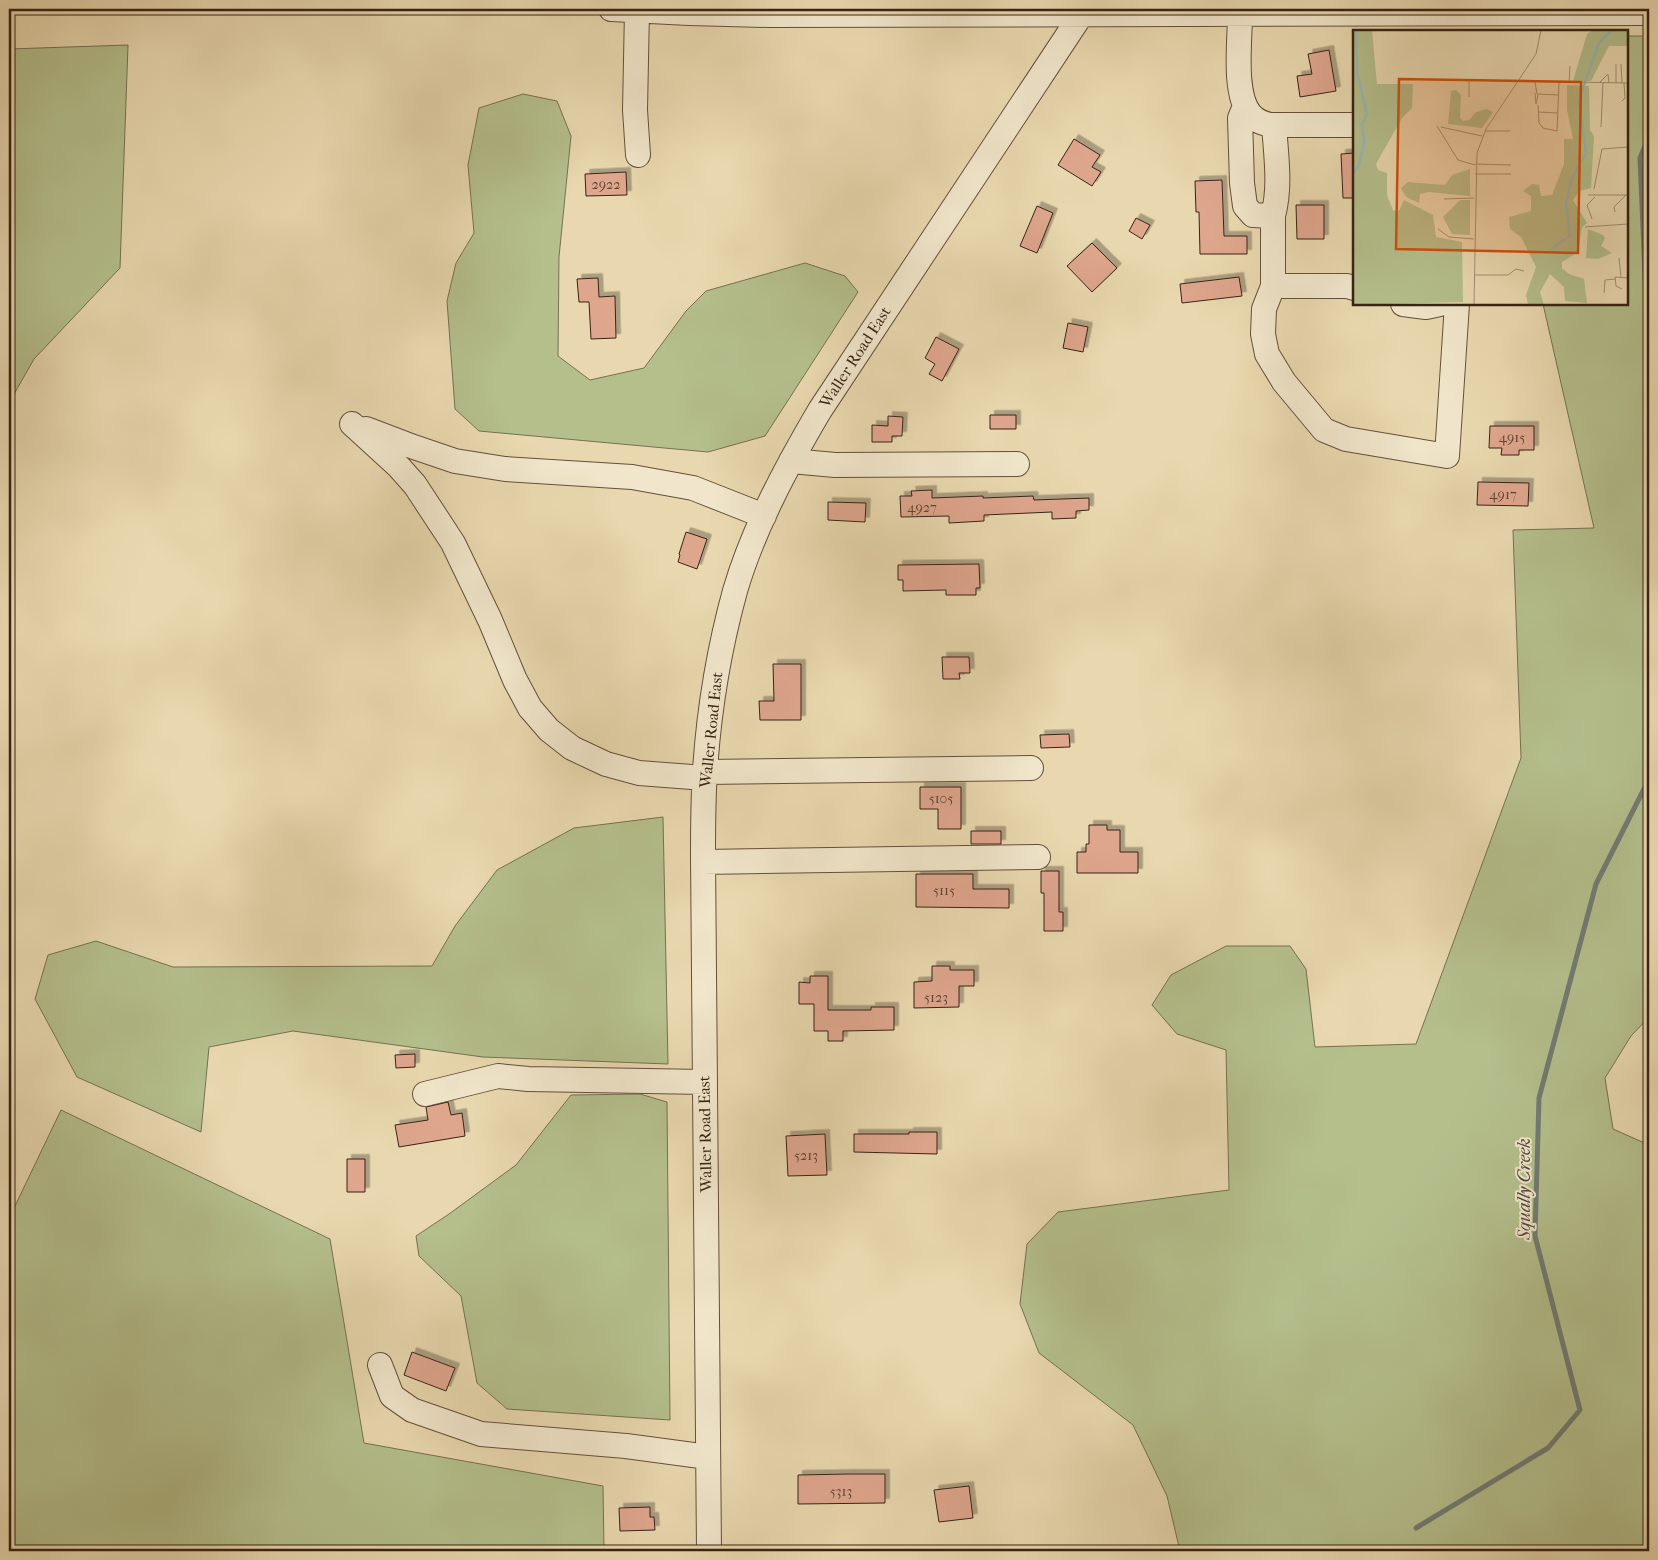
<svg xmlns="http://www.w3.org/2000/svg" width="1658" height="1560" font-family="'IM FELL French Canon',serif">
<style>
.green{fill:#b4bf8c;stroke:#767150}
.lines{fill:none;stroke-linecap:round;stroke-linejoin:round}
.stream{stroke:#727c74;stroke-width:5}
.building{fill:#dfa68e;stroke:#372314;filter:url(#shadow)}
.minor-casing{stroke:#64503b;stroke-width:26}
.minor{stroke:#f1e6cb;stroke-width:24}
.labels{text-anchor:middle;dominant-baseline:central;stroke-width:4;stroke-linejoin:round;paint-order:stroke}
.number-label{font-size:14px;fill:#614432}
.street-label{font-size:16px;fill:#372314;stroke:#f1e6cb}
.water-label{font-size:18px;font-style:italic;fill:#50483c;stroke:#f1e6cb}
.inset-river{fill:none;stroke:#9ab8b4;stroke-width:2.5}
.inset-road{fill:none;stroke:#a29071;stroke-width:1}
.view{fill:#cd510d;fill-opacity:0.15;stroke:#cd510d;stroke-width:2.5}
.inset-edge{fill:none;stroke:#372314;stroke-width:2.5}
</style>
<defs>
<filter id="shadow"><feDropShadow dx="4.5" dy="-4.5" stdDeviation="0" flood-color="#0004"/></filter>
</defs>
<rect width="100%" height="100%" fill="#e9d8af"/>
<filter id="stains"><feTurbulence type="fractalNoise" baseFrequency=".004" numOctaves="4"/><feColorMatrix values="0 0 0 0 .2 0 0 0 0 .09 0 0 0 0 .02 0 0 0 .5 -.17"/></filter>
<radialGradient id="worn" r=".72"><stop offset=".6" stop-color="#630" stop-opacity="0"/><stop offset="1" stop-color="#630" stop-opacity=".3"/></radialGradient>
<path class="green" d="M1627,36h22v981l-18,19 -26,42 8,51 36,16v406h-469l-13,-55 -34,-71 -94,-72 -19,-49 7,-60 31,-32 171,-22 -3,-140 -49,-16 -25,-29 19,-30 55,-29h64l16,23 9,78 101,-3 105,-286 -8,-228 81,-2 -51,-224h84z
M128,45l-8,223 -86,91 -25,44v-354z
M523,94l34,7 14,35 -12,121 -1,99 32,24 54,-12 42,-57 20,-20 99,-28 40,13 13,16 -93,144 -57,16 -229,-21 -24,-22 -8,-108 9,-38 18,-30 -6,-68 11,-57z
M663,817l5,247 -185,-7 -190,-26 -84,16 -8,85 -124,-55 -42,-78 13,-44 48,-14 77,26 259,-1 23,-40 42,-56 77,-42z
M640,1094l27,8 3,318 -163,-11 -30,-26 -16,-87 -42,-40 -3,-20 33,-22 67,-49 55,-70z
M61,1110l269,129 34,204 239,43 1,65h-595v-345h6z"/>
<g class="lines">
<path class="stream" d="M1649,137l-9,21 7,163 2,7
M1416,1528l132,-80 32,-38 -45,-174 4,-138 57,-214 53,-105"/>
</g>
<path class="building" d="M1329,50l7,41 -36,6 -3,-21 15,-2 -4,-20z
M1074,139l26,16 -8,12 9,5 -9,14 -34,-21z
M1354,153v45h-11l-2,-44z
M626,172l1,23 -41,1 -1,-22z
M1222,180l2,56h23v18h-47l-1,-42h-3l-1,-31z
M1296,205h28v34h-27z
M1037,206l16,7 -16,40 -17,-7z
M1136,218l14,7 -8,14 -13,-8z
M1092,243l25,25 -25,24 -25,-26z
M1239,277l3,19 -60,7 -2,-19z
M598,278l1,19 16,-1 1,42 -25,1 -2,-37h-10l-2,-23z
M1068,323l20,4 -5,25 -20,-4z
M936,337l23,12 -17,32 -13,-7 6,-10 -10,-6z
M990,415h26v14h-26z
M888,416l15,1 -1,19h-10v6h-20v-17l16,1z
M1490,426h44v24h-15v5h-18l1,-7h-13z
M1478,482l51,1 -1,23 -51,-1z
M932,490v8l51,-2v2l50,-2 1,4 55,-2v12l-13,1v7l-24,1v-7l-68,3v6l-35,2v-7l-48,1 -1,-21h12l-1,-5z
M828,502l38,1 -1,19 -37,-2z
M686,532l21,7 -10,30 -19,-7 2,-7 -1,-1z
M979,564l1,24h-4v7h-30v-5l-43,1v-11h-5v-15z
M942,657h27l1,16h-11l1,6h-17z
M773,664h28v56h-41l-1,-19h15z
M1069,734l1,13 -29,1 -1,-13z
M920,787h41v42h-23v-20h-18z
M1089,825h18v5h13v22h18v21h-61v-21h9v-8h3z
M971,831h30v13h-30z
M1041,871h18v41h4v19h-19v-38h-3z
M916,874h57v15h36v19l-93,-1z
M932,966h18v4h24v16h-15v21l-45,1v-26l18,-1z
M810,976h18v34h43v-3h23v23l-51,1v10h-15v-10h-14v-27h-15v-22l11,1z
M415,1054v13l-19,1 -1,-13z
M448,1102l3,13 11,-2 3,23 -66,11 -4,-22 33,-5 -2,-13z
M909,1132h28v22l-83,-2v-18h55z
M825,1134l2,41 -39,1 -2,-40z
M347,1159h18v33h-18z
M412,1352l43,16 -9,23 -42,-16z
M849,1474h36v29l-87,1v-29z
M969,1486l4,32 -34,4 -5,-32z
M650,1507v10h4l1,13 -35,1 -1,-23z"/>
<g class="lines">
<g class="minor-casing">
<path id="minor" d="M611,9l78,4 80,2 880,-2
M637,10l-2,100 3,45
M1240,14c0,27 -7,79 10,100 6,7 12,9 20,11h84
M1245,106l-5,12 2,65 3,23 8,9 20,1c8,-30 3,-60 1,-91
M1273,216v70l-9,23 -1,25 4,20 17,28 40,48 22,9 101,17 10,-152
M1273,286h74l7,2
M1403,304l23,3 14,-3
M352,424l47,43 16,18 38,58 37,77 25,60 15,28 19,22 23,18 34,16 33,9 66,5
M366,429l42,16 47,16 50,8 127,8 61,11 71,28
M791,461l44,4 182,-1
M705,772l326,-4
M703,862l335,-5
M425,1094l73,-18 30,3 177,3
M380,1365l12,31 20,14 69,24 145,12 82,11
M709,1551l-6,-694c0,-29 0,-58 2,-87 4,-60 14,-121 30,-179 18,-62 52,-125 85,-181l265,-401"/>
</g>
<use href="#minor" class="minor"/>
</g>
<g class="labels">
<g class="number-label">
<text x="606" y="184">2922</text>
<text x="1512" y="437">4915</text>
<text x="1503" y="494">4917</text>
<text x="922" y="507">4927</text>
<text x="941" y="798">5105</text>
<text x="944" y="890">5115</text>
<text x="936" y="997">5123</text>
<text x="806" y="1155">5213</text>
<text x="841" y="1491">5313</text>
</g>
<g class="street-label">
<text transform="translate(855 357) rotate(-57)">Waller Road East</text>
<text transform="translate(711 730) rotate(-84)">Waller Road East</text>
<text transform="translate(705 1134) rotate(-91)">Waller Road East</text>
</g>
<g class="water-label">
<text transform="translate(1524 1189) rotate(-90)">Squally Creek</text>
</g>
</g>
<g transform="translate(1353 30)">
<rect width="275" height="275" fill="#e9d8af"/>
<path d="M0,0h19l5,54h36l-1,24 -10,10 -26,46 2,6 9,3v22l6,15 6,1 5,-11 29,15 3,22 26,5 1,60 -110,3zM240,0h35v16h-19l-18,35h-18l14,-47zM214,55l22,1 1,44 4,6 -3,52 -11,3 -7,9 14,23 -5,4 -4,25 -16,10v6l7,6 15,5 3,24 -22,-2 -1,-14 -14,-13 -10,18 4,13h-16l-2,-10 10,-28 -15,-30 -11,-8 -1,-12 22,-6v-15l-8,-5 9,-7 7,1 2,11 11,-1 12,-31v-25h9l-6,-29zM103,60l5,5 -1,23 3,3 6,-1 7,-8 11,-3 6,3 -11,16 -34,-4 3,-33zM117,139v27l-41,-4 -9,2 -1,9 -13,-6 -5,-9 7,-6 37,3 7,-10zM107,170h10v35l-18,-1 -9,-17zM235,199l15,6 2,3 -4,8 11,7 -14,6 -12,-1z" fill="#b4bf8c"/>
<path class="inset-river" d="M0,144l6,-9 5,-23 -2,-18 5,-10 -10,-41 -1,-43M198,219l19,-13 -4,-34 6,-24 14,-25 -7,-54 20,-56 13,-13"/>
<path class="inset-road" d="M263,34v19M268,34l1,19M102,50l173,3M182,52l2,12 22,1M216,53l1,-17M246,53l9,-9 1,9M182,63l1,11 2,-9M116,67v-16M269,71l3,-3 -1,-15M185,75l1,18 4,5 14,3 2,-48M185,82l20,1M84,96l21,34 17,5M88,97l41,9M248,97l2,-44M132,101h25M122,134l36,1M122,144h36M241,159l8,-40 26,-2M235,165h40M91,169l30,-1M262,182l-1,-5 12,-12M239,189l-5,-14 8,-8M232,197l43,-3M85,199l11,8 25,2M266,228l2,19M121,245h34l8,-6 8,2M269,259l-6,-3 -1,-9 13,1M251,263l1,-13 10,-1M121,275l3,-152 9,-24 50,-75 5,-24"/>
<path class="view" d="M46,49l182,3 -3,171 -182,-4z"/>
<rect width="275" height="275" class="inset-edge"/>
</g>
<rect width="1658" height="1560" fill="none" stroke="#e9d8af" stroke-width="30"/>
<rect x="10" y="10" width="1638" height="1540" fill="none" stroke="#372314" stroke-width="2.5"/>
<rect x="15" y="15" width="1628" height="1530" fill="none" stroke="#372314"/>
<rect width="100%" height="100%" filter="url(#stains)"/>
<rect width="100%" height="100%" fill="url(#worn)"/>
</svg>
